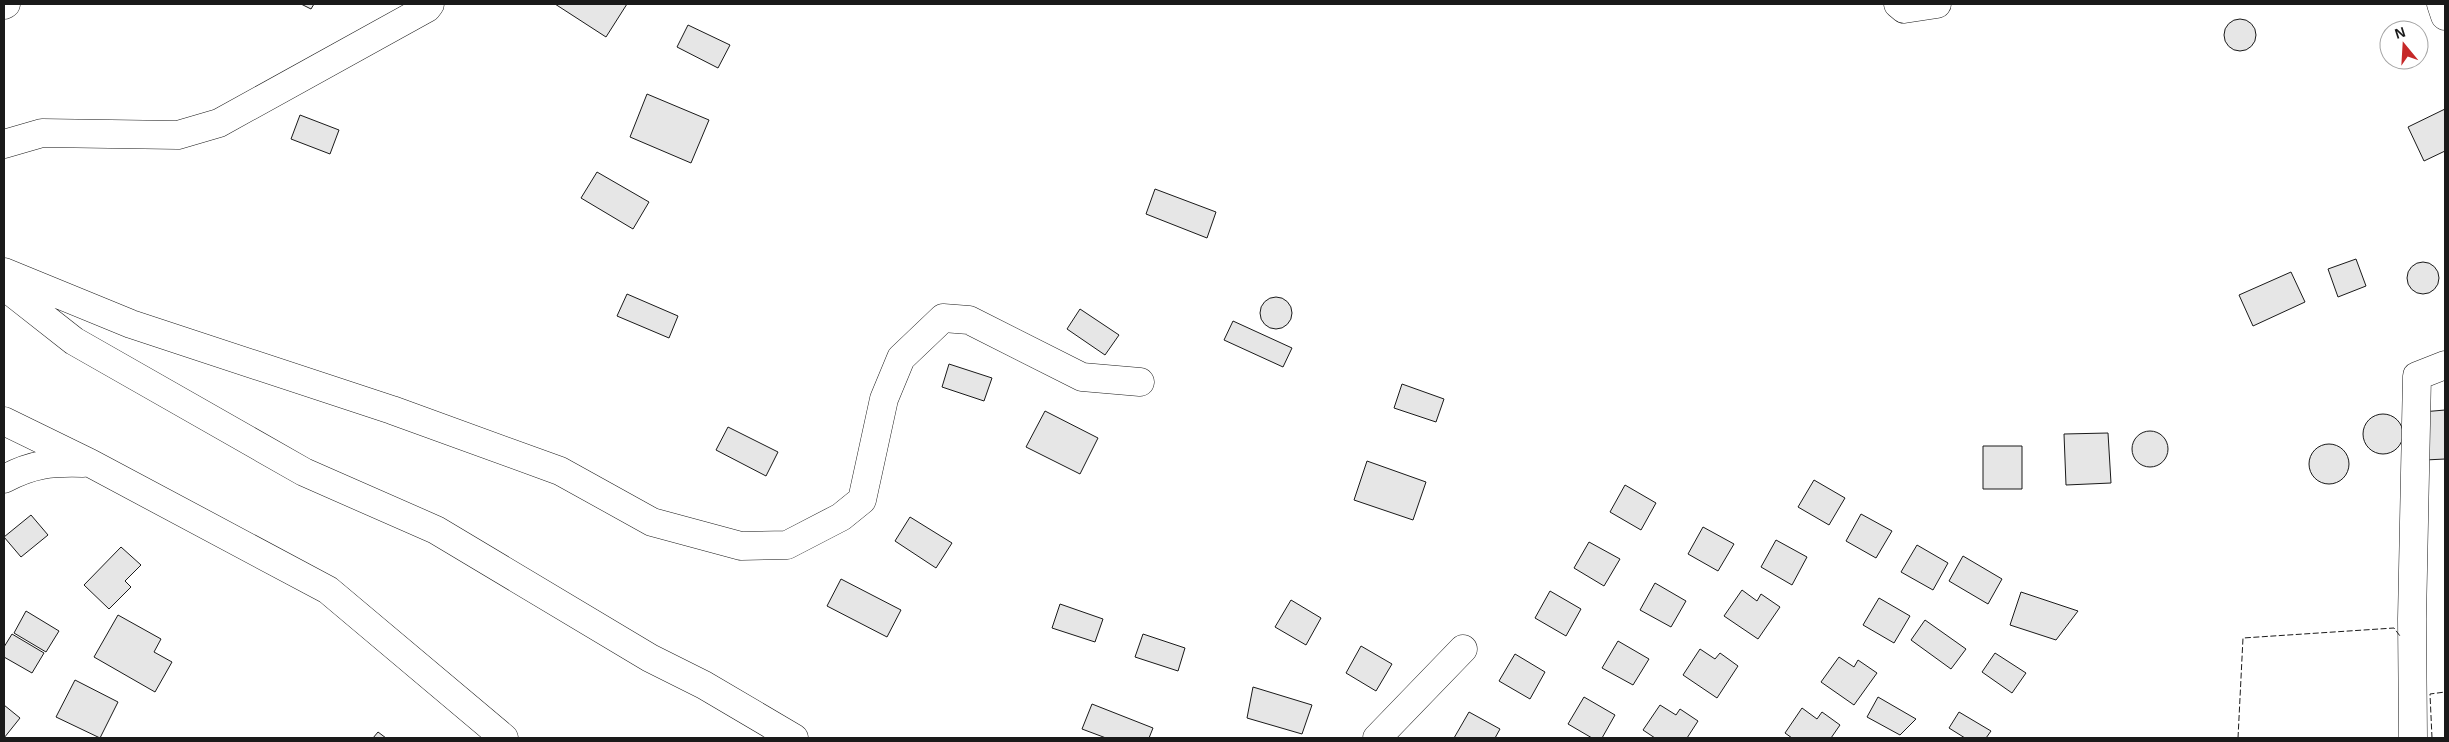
<svg xmlns="http://www.w3.org/2000/svg" width="2449" height="742" font-family="Helvetica,sans-serif">
<style>
.building{fill:#e6e6e6;stroke:#1a1a1a}
.lines{fill:none;stroke-linecap:round;stroke-linejoin:round}
.minor-casing{stroke:#1a1a1a;stroke-width:29}
.minor{stroke:#fff;stroke-width:28}
.fence{stroke:#1a1a1a;stroke-width:1;stroke-dasharray:6 2.5;stroke-linecap:butt}
</style>
<rect width="100%" height="100%" fill="#fff"/>
<path class="building" d="M301,4h13l-3,5z
M555,4h72l-21,33z
M2224 35a16 16 0 1 1 32 0a16 16 0 1 1-32 0Z
M688,25l42,20 -12,23 -41,-21z
M647,94l62,26 -18,43 -61,-26z
M2445,109v42l-21,10 -16,-34z
M300,115l39,15 -9,24 -39,-15z
M597,172l52,30 -16,27 -52,-31z
M1155,189l61,23 -9,26 -61,-24z
M2356,259l10,27 -28,11 -10,-28z
M2407 278a16 16 0 1 1 32 0a16 16 0 1 1-32 0Z
M2291,272l14,30 -52,24 -14,-31z
M627,294l51,22 -9,22 -52,-22z
M1260 313a16 16 0 1 1 32 0a16 16 0 1 1-32 0Z
M1080,309l39,26 -14,20 -38,-26z
M1233,321l59,27 -9,19 -59,-27z
M949,364l43,14 -8,23 -42,-14z
M1402,384l42,15 -8,23 -42,-14z
M2445,410v49l-20,1 -3,-48z
M1045,411l53,27 -18,36 -54,-27z
M2363 434a20 20 0 1 1 40 0a20 20 0 1 1-40 0Z
M728,427l50,25 -12,24 -50,-26z
M2132 449a18 18 0 1 1 36 0a18 18 0 1 1-36 0Z
M2108,433l3,50 -45,2 -2,-51z
M2309 464a20 20 0 1 1 40 0a20 20 0 1 1-40 0Z
M1983,446h39v43h-39z
M1367,461l59,21 -13,38 -59,-20z
M1814,480l31,18 -16,27 -31,-18z
M1625,485l31,18 -15,27 -31,-18z
M1861,514l31,17 -16,27 -30,-17z
M31,515l17,20 -27,22 -17,-20z
M910,517l42,26 -16,25 -41,-27z
M1703,527l31,17 -16,27 -30,-17z
M1776,540l31,17 -15,28 -31,-18z
M1589,542l31,17 -16,27 -30,-18z
M1917,545l31,18 -15,27 -32,-18z
M121,547l20,18 -16,16 6,6 -22,22 -25,-24z
M1963,556l39,23 -14,25 -39,-23z
M841,579l60,31 -14,27 -60,-31z
M1655,583l31,18 -15,26 -31,-17z
M1742,590l15,11 4,-7 19,13 -22,32 -34,-23z
M1550,591l31,18 -15,27 -31,-18z
M2021,592l57,19 -22,29 -46,-15z
M1879,598l31,18 -16,27 -31,-18z
M1291,600l30,18 -15,27 -31,-18z
M1060,604l43,15 -8,23 -43,-14z
M26,611l33,20 -13,21 -32,-19z
M118,615l43,24 -7,13 18,10 -17,30 -61,-35z
M1925,620l41,29 -15,20 -40,-29z
M12,634l32,19 -12,20 -28,-16v-10z
M1143,634l42,14 -7,23 -43,-14z
M1618,641l31,18 -16,26 -31,-17z
M1361,646l31,18 -16,27 -30,-18z
M1700,649l15,10 5,-6 18,13 -21,32 -34,-23z
M1995,653l31,20 -14,20 -30,-21z
M1515,654l30,18 -15,27 -31,-18z
M1839,657l15,10 4,-7 19,13 -23,32 -33,-23z
M75,680l43,22 -18,36 -44,-21z
M1253,687l59,18 -10,29 -55,-16z
M1584,697l31,18 -13,23h-10l-24,-14z
M1878,697l38,22 -16,16 -33,-18z
M1092,704l61,24 -4,10h-43l-24,-9z
M4,705l16,13 -16,20z
M1660,705l16,10 4,-6 18,12 -11,17h-32l-12,-8z
M1802,708l15,11 5,-7 18,13 -9,13h-39l-7,-5z
M1469,712l31,17 -5,9h-41z
M1959,712l32,19 -5,7h-21l-16,-10z
M378,732l8,6h-13z"/>
<g class="lines">
<g class="minor-casing">
<path id="minor" d="M1898,4l6,5 33,-5
M2441,4l4,12
M4,5l2,-1
M4,144l38,-11 136,2 41,-12 208,-115 3,-4
M4,272l127,52 261,86 168,61 92,51 89,24 46,-1 54,-28 21,-17 22,-101 17,-41 42,-40 26,2 113,57 58,5
M4,286l70,55 230,131 132,58 214,128 54,27 90,53
M4,421l86,42 238,127 176,148
M4,479c28,-15 47,-17 79,-16
M1377,738l86,-89
M2413,738l-1,-119 5,-243 28,-11"/>
</g>
<use href="#minor" class="minor"/>
<path class="fence" d="M2238,738l5,-100 151,-10 6,8
M2432,738l-2,-44 15,-2"/>
</g>
<rect width="2449" height="742" fill="none" stroke="#1a1a1a" stroke-width="10"/>
<g transform="translate(2404 45) rotate(342)"><circle r="24" fill="#ffffff" stroke="#a3a3a3"/>
<path d="M0-4L9 19L0 12L-9 19Z" fill="#c62828"/>
<text y="-8" font-size="14" font-weight="bold" text-anchor="middle" fill="#1a1a1a">N</text>
</g>
</svg>
